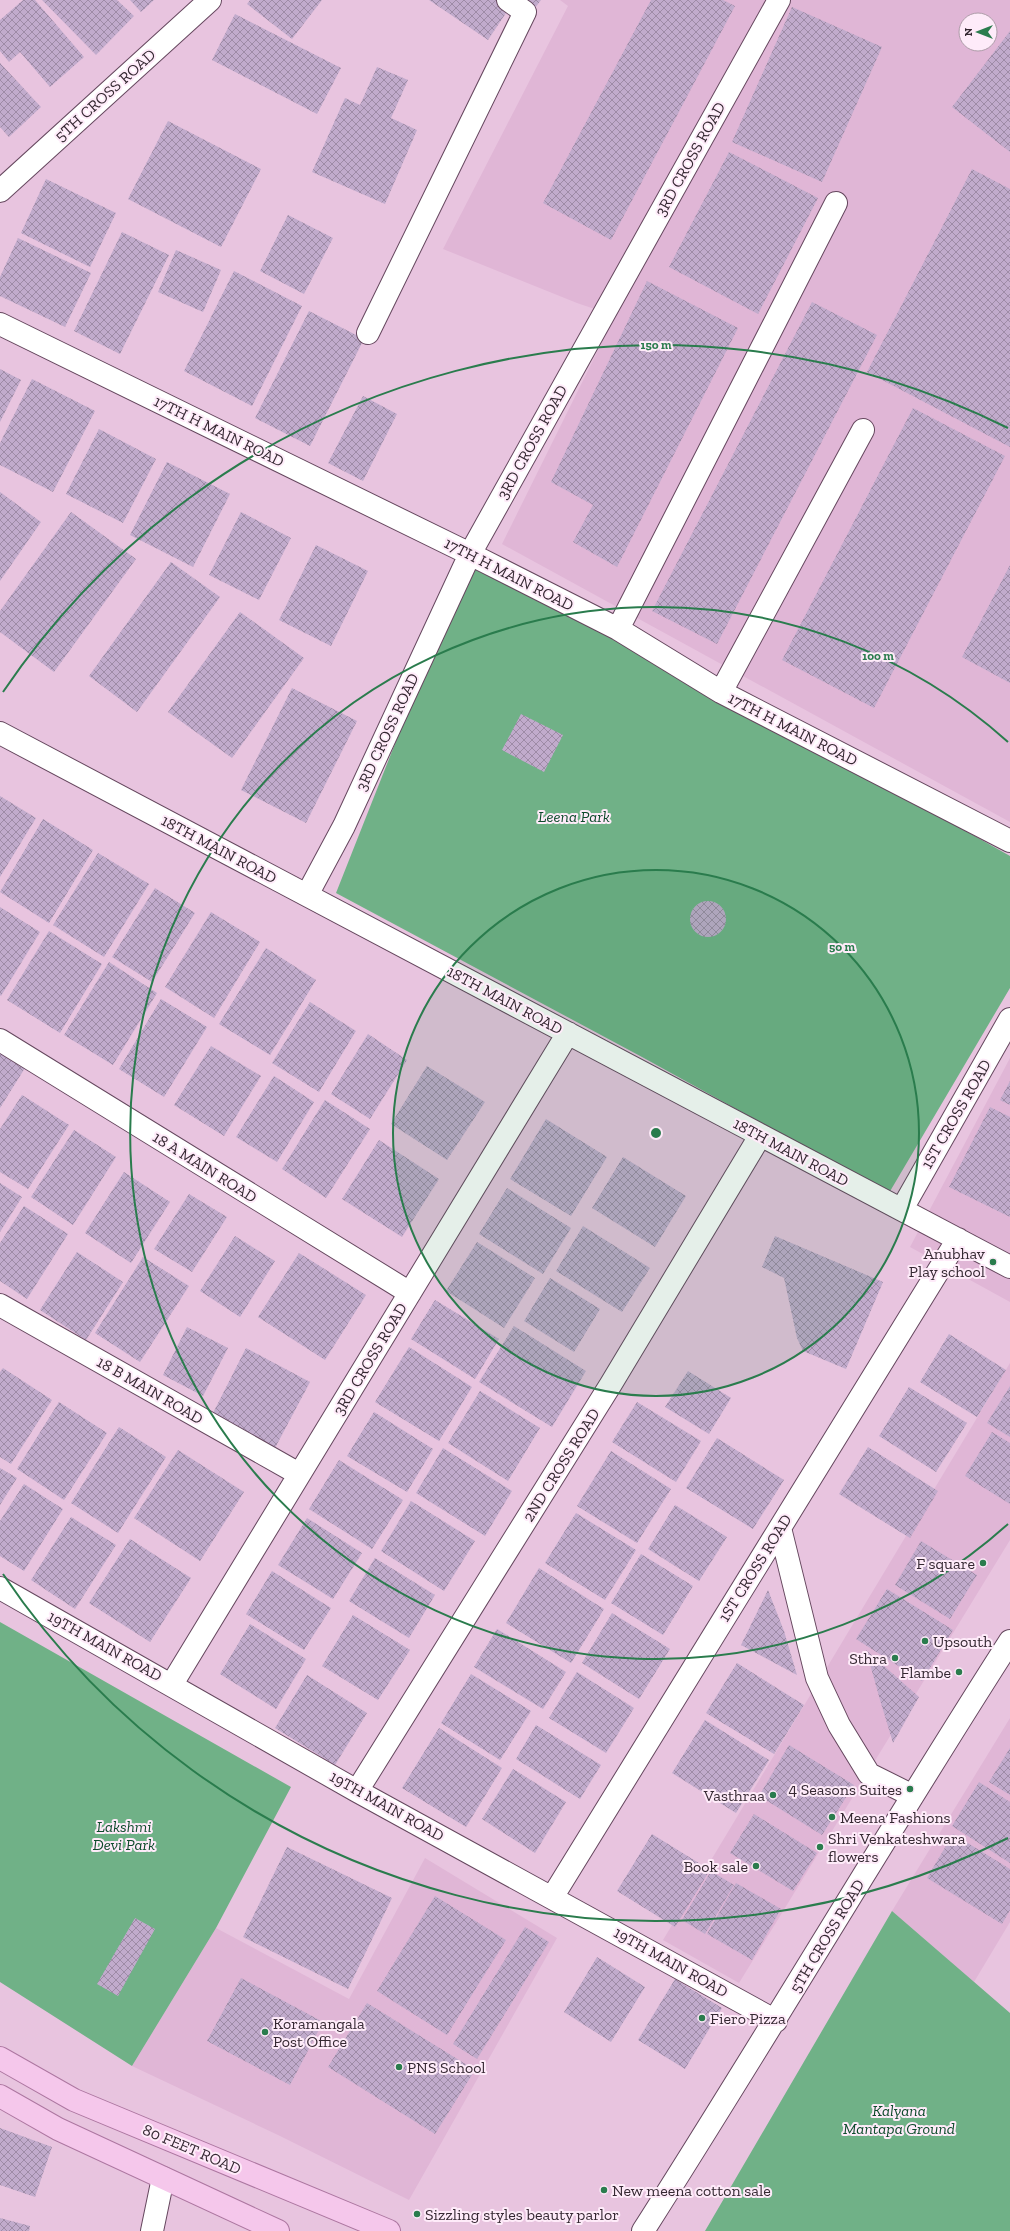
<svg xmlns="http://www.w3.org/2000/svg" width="1010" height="2231" font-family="'Zilla Slab',serif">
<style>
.built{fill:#e0b6d6;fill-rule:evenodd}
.park{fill:#70b187}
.building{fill:url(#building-cross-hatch)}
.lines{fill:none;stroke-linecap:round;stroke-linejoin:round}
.minor-casing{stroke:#65475e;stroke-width:24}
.major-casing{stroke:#ad77a1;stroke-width:24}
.minor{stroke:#fff;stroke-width:22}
.major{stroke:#f5c7eb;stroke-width:22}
.ring{fill:none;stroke:#2a7c4d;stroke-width:2}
.poi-dot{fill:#2a7c4d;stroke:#feebf9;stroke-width:1.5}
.labels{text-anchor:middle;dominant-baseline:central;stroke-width:4;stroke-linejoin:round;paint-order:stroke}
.street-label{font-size:16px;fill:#352832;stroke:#feebf9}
.park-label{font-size:16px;font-style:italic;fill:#0c4a2a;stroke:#feebf9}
.poi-label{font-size:16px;fill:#352832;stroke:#feebf9;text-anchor:start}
.centre{fill:#2a7c4d;stroke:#feebf9;stroke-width:2}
.ring-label{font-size:12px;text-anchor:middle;font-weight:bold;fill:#2a7c4d;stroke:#feebf9;stroke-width:4;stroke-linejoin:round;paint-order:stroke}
</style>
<defs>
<pattern id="building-cross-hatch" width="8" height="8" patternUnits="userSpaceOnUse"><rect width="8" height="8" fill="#c1abcc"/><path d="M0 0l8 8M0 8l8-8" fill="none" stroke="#9e8ba6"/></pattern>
</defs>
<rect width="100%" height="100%" fill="#e8c4df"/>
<path class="built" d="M560,0h450v822l-508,-278 113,-228 -38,-13 -134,-54 125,-243zM966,20h24v24h-24z
M1010,1058v244l-100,-55z
M1010,1363v177l-271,443 -76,-43z
M1010,1718v204l-36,60 -82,-71z
M425,1858l132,80 -148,262 -131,-65 -146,-69 84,-138 133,71z"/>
<path class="park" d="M470,554l251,138 289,164v132l-121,205 -247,-136 -306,-164z
M0,1622l291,165 -75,141 -84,138 -132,-84z
M892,1911l118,102v218h-305z"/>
<path class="building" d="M23,0h12l49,57 -34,30 -30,-35 -11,10 -9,-11v-31z
M42,0h75l17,16 -38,39z
M130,0h24l-13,12z
M250,0h72l-30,39 -45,-35z
M429,0h70l11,7 -22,33z
M523,0h18l-6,8z
M651,0h72l12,6 -124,234 -68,-37z
M792,7l90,40 -60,135 -90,-40z
M235,14l106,54 -24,46 -105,-54z
M1010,31v121l-58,-45z
M0,63l41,44 -32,30 -9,-10z
M377,67l31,13 -17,38 26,12 -32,74 -73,-32 33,-74 15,7z
M168,121l93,48 -40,78 -93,-48z
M729,152l89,46 -60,116 -89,-47z
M972,169l38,20v258l-143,-75z
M46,179l70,34 -26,54 -69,-34z
M288,215l45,23 -29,56 -44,-23z
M122,232l47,23 -49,99 -46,-23z
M18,238l73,35 -26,54 -65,-31v-19z
M176,250l45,20 -18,42 -45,-20z
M234,271l68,35 -50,100 -68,-35z
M647,281l91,47 -121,239 -44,-25 20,-37 -42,-23z
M812,302l65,33 -160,309 -65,-33z
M309,311l55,28 -54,107 -55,-28z
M0,369l21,11 -21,42z
M32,379l63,32 -42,81 -53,-27v-22z
M363,396l34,18 -34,67 -35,-18z
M913,408l92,48 -131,252 -92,-48z
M99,429l57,30 -33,64 -57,-29z
M167,462l63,32 -37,73 -63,-32z
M0,492l41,30 -41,59z
M71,512l65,47 -82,113 -54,-40v-21z
M241,512l50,26 -32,62 -50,-25z
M316,545l52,26 -37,75 -52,-26z
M171,562l49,35 -83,115 -48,-36z
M1010,565v118l-48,-26z
M240,612l64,46 -72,100 -64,-46z
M292,688l65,33 -51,102 -65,-33z
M521,714l42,21 -19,37 -42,-22z
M0,796l36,22 -36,59z
M43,819l50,31 -44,73 -49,-31z
M98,853l51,31 -45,73 -51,-32z
M155,888l40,25 -43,69 -40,-25z
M690 919a18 18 0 1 1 36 0a18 18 0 1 1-36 0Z
M0,907l40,25 -39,64 -1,-1z
M211,912l49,30 -46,76 -49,-31z
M49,931l53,33 -42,69 -53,-33z
M266,948l50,32 -46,75 -51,-31z
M109,962l48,31 -44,72 -49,-30z
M161,999l46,28 -43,70 -45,-28z
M310,1002l46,29 -37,61 -47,-29z
M368,1034l39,26 -37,59 -39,-25z
M211,1046l50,30 -37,60 -50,-31z
M0,1053l25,15 -25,40z
M427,1066l58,36 -38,58 -56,-36z
M274,1076l40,26 -37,60 -41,-25z
M1010,1081v24l-10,-5z
M22,1095l47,30 -41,64 -28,-17v-43z
M325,1100l45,29 -44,69 -44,-29z
M990,1107l20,10v100l-61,-30z
M546,1119l61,38 -36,59 -61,-37z
M74,1130l42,27 -43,68 -42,-28z
M379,1140l60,39 -37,58 -60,-38z
M623,1157l63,39 -31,51 -63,-39z
M124,1172l46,30 -39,61 -46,-30z
M0,1183l22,14 -22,35z
M507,1188l64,40 -28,46 -64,-40z
M189,1194l38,23 -35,55 -38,-23z
M24,1206l44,28 -41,65 -27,-18v-38z
M583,1226l67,42 -28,44 -66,-41z
M235,1236l40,25 -35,56 -40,-26z
M775,1236l108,46 -37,87 -43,-18 -6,-13 -13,-60 -22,-11z
M477,1242l58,36 -31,50 -58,-37z
M77,1252l46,30 -37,58 -46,-30z
M299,1253l67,42 -41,65 -67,-43z
M143,1257l46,29 -49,76 -45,-29z
M550,1278l50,31 -26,43 -50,-31z
M435,1300l64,39 -24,40 -64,-40z
M514,1326l72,45 -34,56 -73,-45z
M187,1327l41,21 -25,48 -40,-21z
M949,1334l57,36 -29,47 -57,-35z
M409,1347l63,40 -33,54 -64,-39z
M246,1348l64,34 -35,66 -63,-33z
M3,1368l49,32 -41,64 -11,-7v-85z
M688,1371l43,27 -22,36 -44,-27z
M1010,1386v51l-23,-14z
M909,1387l58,36 -31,49 -57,-36z
M480,1391l60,37 -32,53 -60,-38z
M59,1402l48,31 -43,67 -47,-31z
M637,1402l64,39 -25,41 -64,-40z
M374,1412l59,37 -26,43 -60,-36z
M119,1427l47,30 -48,76 -47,-30z
M992,1432l18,11v61l-45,-28z
M717,1438l67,42 -31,49 -67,-41z
M868,1447l70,44 -28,47 -71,-44z
M443,1448l69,43 -27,45 -69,-43z
M178,1450l66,42 -44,69 -66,-43z
M611,1451l60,38 -34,54 -60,-37z
M339,1460l64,40 -31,49 -63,-40z
M0,1468l17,10 -17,27z
M24,1484l39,25 -39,62 -24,-15v-35z
M411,1501l64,40 -31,50 -63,-40z
M675,1505l52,32 -28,44 -51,-32z
M576,1513l60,37 -31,50 -60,-37z
M71,1517l45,28 -41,64 -44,-29z
M307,1518l55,35 -29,46 -55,-34z
M130,1539l61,39 -41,64 -61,-39z
M921,1541l56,34 -27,44 -55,-34z
M641,1554l52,32 -30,49 -52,-32z
M375,1558l60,37 -26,43 -60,-37z
M539,1568l65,41 -33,54 -65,-40z
M272,1571l59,37 -27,42 -58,-36z
M887,1589l66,41 -31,51 -66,-42z
M768,1590l16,41 13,44 -56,-30z
M612,1613l58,36 -31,50 -57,-36z
M353,1615l57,35 -32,50 -56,-34z
M250,1624l56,35 -30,50 -56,-35z
M497,1629l69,43 -23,37 -69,-42z
M866,1650l53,47 -26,46 -13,-43z
M737,1663l67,42 -30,49 -68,-41z
M577,1672l57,36 -28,45 -57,-35z
M471,1674l60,37 -31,49 -59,-37z
M307,1675l60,38 -32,52 -60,-37z
M705,1720l64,40 -33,53 -64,-40z
M536,1725l65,40 -21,34 -64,-40z
M439,1728l63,40 -36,59 -64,-39z
M789,1745l65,40 -32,50 -63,-39z
M1010,1748v47l-21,-13z
M513,1769l53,33 -31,51 -53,-34z
M979,1782l31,20v61l-58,-37z
M754,1814l63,39 -24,38 -63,-38z
M652,1834l58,36 -35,57 -58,-36z
M953,1834l57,35v41l-8,14 -75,-46z
M287,1847l105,51 -44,91 -105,-52z
M711,1871l23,14 -29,49 -23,-14z
M736,1883l45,26 -29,51 -45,-26z
M435,1896l71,44 -59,95 -70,-44z
M135,1918l20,11 -37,67 -21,-12z
M525,1927l24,15 -72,117 -24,-15z
M597,1957l48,30 -34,55 -47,-30z
M241,1978l82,44 -33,63 -83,-44z
M675,1979l47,29 -37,61 -47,-29z
M367,2003l108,67 -40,64 -107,-67z
M0,2128l52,19 -17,50 -35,-12z
M0,2218l30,8 -1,5h-29z"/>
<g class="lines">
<g class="minor-casing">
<path id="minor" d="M0,191l210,-191
M0,324l470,230 148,75 103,63 289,149
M368,333l157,-321 -17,-12
M618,629l218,-426
M721,692l142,-262
M0,733l1010,534
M307,895l37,-69 126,-272 309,-554
M0,1040l410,253
M902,1209l108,-190
M0,1305l299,169
M780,1528l37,150 22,47 30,49 42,21
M0,1588l357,203 419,230
M172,1684l396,-651
M357,1791l254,-407 149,-248
M553,1896l405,-657
M152,2231l11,-53
M643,2231c125,-196 242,-395 367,-590"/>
</g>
<g class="major-casing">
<path id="major" d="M0,2058l74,42 315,131
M0,2096l58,33 220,102"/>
</g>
<use href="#minor" class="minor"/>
<use href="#major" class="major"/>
</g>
<circle cx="656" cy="1133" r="263" fill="#2a7c4d" fill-opacity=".12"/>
<g class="ring">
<circle cx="656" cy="1133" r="263"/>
<path d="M1008 1524A526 526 0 1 1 1008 742"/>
<path d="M1008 1838A788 788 0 0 1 3 1574M3 692A788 788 0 0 1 1008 428"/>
</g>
<g class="poi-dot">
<circle cx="993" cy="1262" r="4"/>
<circle cx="983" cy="1563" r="4"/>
<circle cx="925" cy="1641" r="4"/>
<circle cx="895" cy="1658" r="4"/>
<circle cx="959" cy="1672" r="4"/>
<circle cx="910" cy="1789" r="4"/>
<circle cx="773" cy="1795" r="4"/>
<circle cx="832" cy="1817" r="4"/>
<circle cx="820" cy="1847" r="4"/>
<circle cx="756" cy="1866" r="4"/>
<circle cx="702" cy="2018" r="4"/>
<circle cx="265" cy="2032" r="4"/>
<circle cx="399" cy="2067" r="4"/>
<circle cx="604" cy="2190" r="4"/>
<circle cx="417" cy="2214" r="4"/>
</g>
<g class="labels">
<g class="street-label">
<text transform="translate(105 95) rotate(-42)">5TH CROSS ROAD</text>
<text transform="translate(690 159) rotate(-61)">3RD CROSS ROAD</text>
<text transform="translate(219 431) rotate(26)">17TH H MAIN ROAD</text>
<text transform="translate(532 442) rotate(-61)">3RD CROSS ROAD</text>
<text transform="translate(509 574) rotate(27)">17TH H MAIN ROAD</text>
<text transform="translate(793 729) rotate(27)">17TH H MAIN ROAD</text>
<text transform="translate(387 732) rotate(-65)">3RD CROSS ROAD</text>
<text transform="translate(219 849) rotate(28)">18TH MAIN ROAD</text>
<text transform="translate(505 1000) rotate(28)">18TH MAIN ROAD</text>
<text transform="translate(956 1114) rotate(-60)">1ST CROSS ROAD</text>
<text transform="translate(791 1152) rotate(28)">18TH MAIN ROAD</text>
<text transform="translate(205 1167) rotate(32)">18 A MAIN ROAD</text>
<text transform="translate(370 1359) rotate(-59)">3RD CROSS ROAD</text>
<text transform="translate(150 1390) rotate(30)">18 B MAIN ROAD</text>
<text transform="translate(561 1465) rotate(-58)">2ND CROSS ROAD</text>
<text transform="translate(755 1568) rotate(-58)">1ST CROSS ROAD</text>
<text transform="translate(105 1646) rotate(29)">19TH MAIN ROAD</text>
<text transform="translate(387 1806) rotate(29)">19TH MAIN ROAD</text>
<text transform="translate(827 1936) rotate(-59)">5TH CROSS ROAD</text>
<text transform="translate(671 1962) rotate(29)">19TH MAIN ROAD</text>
<text transform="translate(192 2149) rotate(23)">80 FEET ROAD</text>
</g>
<g class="park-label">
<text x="574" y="816">Leena Park</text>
<text x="124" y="1826">Lakshmi<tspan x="124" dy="18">Devi Park</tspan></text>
<text x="899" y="2110">Kalyana<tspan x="899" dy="18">Mantapa Ground</tspan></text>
</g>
<g class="poi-label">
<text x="985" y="1253" text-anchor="end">Anubhav<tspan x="985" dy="18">Play school</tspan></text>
<text x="975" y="1563" text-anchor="end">F square</text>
<text x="933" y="1641">Upsouth</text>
<text x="887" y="1658" text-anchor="end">Sthra</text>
<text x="951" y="1672" text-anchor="end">Flambe</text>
<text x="902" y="1789" text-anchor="end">4 Seasons Suites</text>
<text x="765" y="1795" text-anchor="end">Vasthraa</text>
<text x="840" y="1817">Meena Fashions</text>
<text x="828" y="1838">Shri Venkateshwara<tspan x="828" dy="18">flowers</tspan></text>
<text x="748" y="1866" text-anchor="end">Book sale</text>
<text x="710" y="2018">Fiero Pizza</text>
<text x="273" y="2023">Koramangala<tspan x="273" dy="18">Post Office</tspan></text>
<text x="407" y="2067">PNS School</text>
<text x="612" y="2190">New meena cotton sale</text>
<text x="425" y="2214">Sizzling styles beauty parlor</text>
</g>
</g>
<circle cx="656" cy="1133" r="6" class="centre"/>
<g class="ring-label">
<text x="656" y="349">150 m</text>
<text x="878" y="660">100 m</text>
<text x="842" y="951">50 m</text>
</g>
<g transform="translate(978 32) rotate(270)"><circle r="19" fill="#feebf9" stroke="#ae9da9"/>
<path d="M0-3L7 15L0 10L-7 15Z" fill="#2a7c4d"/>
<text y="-6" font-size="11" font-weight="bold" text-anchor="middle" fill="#352832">N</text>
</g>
</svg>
